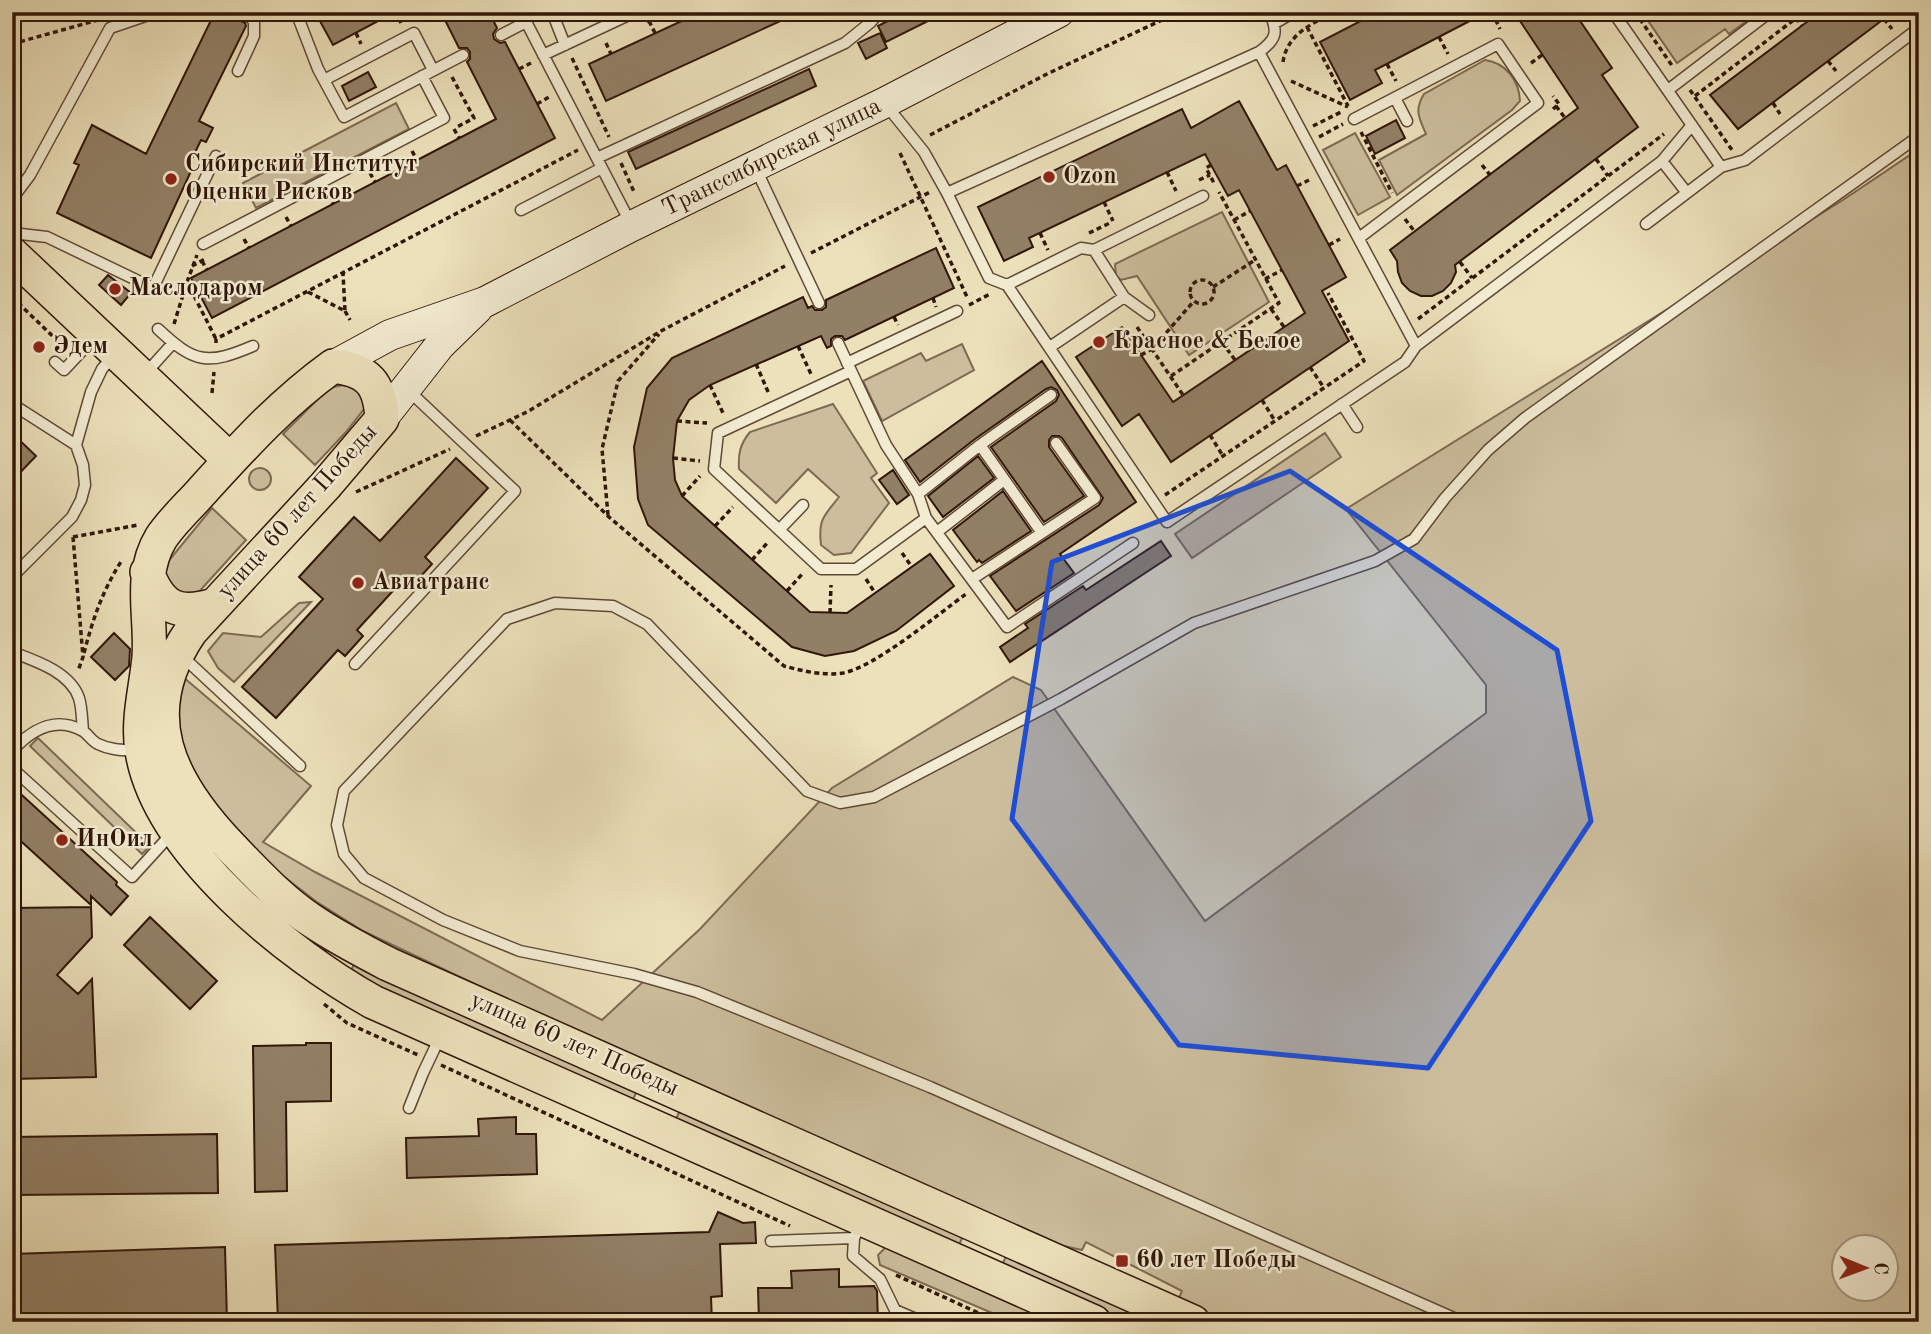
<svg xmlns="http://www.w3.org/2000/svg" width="1931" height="1334" font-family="'Old Standard TT',serif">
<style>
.green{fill:#ccbe9d;stroke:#7e6a53;stroke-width:2;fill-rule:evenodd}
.building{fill:#928066;stroke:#301609;stroke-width:2}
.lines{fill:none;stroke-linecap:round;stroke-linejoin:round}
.lane-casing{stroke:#5f4936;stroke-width:13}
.secondary-casing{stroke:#301609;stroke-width:32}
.primary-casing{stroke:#301609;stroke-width:36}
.path{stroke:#301609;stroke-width:3.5;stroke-dasharray:5 3.5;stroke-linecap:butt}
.lane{stroke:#f3ecd3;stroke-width:10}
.secondary{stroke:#f3ecd3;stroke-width:30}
.primary{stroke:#ece1bb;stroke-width:33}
.marked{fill:#1d4ed8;fill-opacity:0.2;stroke:#1d4ed8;stroke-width:5;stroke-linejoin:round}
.poi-dot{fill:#8f2418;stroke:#f3ecd3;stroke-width:2.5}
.labels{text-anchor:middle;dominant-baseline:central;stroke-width:5;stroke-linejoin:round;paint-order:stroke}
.street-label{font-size:24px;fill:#301609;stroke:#f3ecd3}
.poi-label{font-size:24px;font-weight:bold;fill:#301609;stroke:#f3ecd3;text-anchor:start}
</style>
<rect width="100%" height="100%" fill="#ece1bb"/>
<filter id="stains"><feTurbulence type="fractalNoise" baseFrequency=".00286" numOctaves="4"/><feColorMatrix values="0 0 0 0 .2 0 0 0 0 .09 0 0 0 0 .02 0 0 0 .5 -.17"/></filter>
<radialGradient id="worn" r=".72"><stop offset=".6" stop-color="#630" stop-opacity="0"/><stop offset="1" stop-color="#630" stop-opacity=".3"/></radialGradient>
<path class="green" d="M1642,12h117l-30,22 -4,-5 -48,34z
M1485,60c21,3 34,20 35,41l-8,9 -115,85 -18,-35 47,-26c-7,-16 -12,-24 -2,-40z
M396,103l13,26 -153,79 -13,-25z
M1355,133l35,64 -32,18 -35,-65z
M1919,149v1173h-694l-47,-22 4,-9 -96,-49 -4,8 -32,-7 -463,-206 -224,-106 -46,-29 -42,-32 -62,-67 -29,-45 -11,-45 9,-37 129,110 -48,56 52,30 287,148 98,-91 132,-141 181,-111 28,13 164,231 281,-208v-28l-140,-176 497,-309zM1843,1246h42v42h-42z
M1222,212l47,90 -80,53 -52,-79 -16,4 -5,-4 -1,-12z
M962,344l12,26 -92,51 -19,-40 58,-28 5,8z
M343,385l11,2 11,10 -1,12 -18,23 -31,33 -32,-31 46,-46z
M833,404l44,69 -6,5 18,25 -38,50 -17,2 -13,-10c-3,-26 3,-29 18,-48l-31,-28 -32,34 -37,-34c-1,-15 1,-25 11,-37z
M1325,433l16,24 -149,101 -17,-24z
M249 479a11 11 0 1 1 22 0a11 11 0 1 1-22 0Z
M212,508l34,32 -50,55 -15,4 -18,-20 3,-15z
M311,602l-77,80 -16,-14 -10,-17 15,-18 38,4 38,-34z
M38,738l112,108 -8,8 -112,-108z
M356,960l283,126 -7,16 -283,-127z
M682,1106l283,126 -7,15 -283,-126z
M895,1246l163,76h-45l-133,-57 -2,-10 7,-7z
M1008,1252l157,70h-41l-123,-55z"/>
<path class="building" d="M215,12h8l22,11 1,3 -47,95 14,7 -7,14 -5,-2 -13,27 4,2 -41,89 -94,-45 22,-48 -5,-2 18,-38 54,29z
M315,12h80l-62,33z
M441,12h48l8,16 -4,6 1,5 6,4 5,-1 50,96 -343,180 -21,-40 305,-159 -29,-57 3,-3v-7l-3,-4h-8z
M701,12h99l-194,89 -17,-37z
M905,12h41l-60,30 -8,-16z
M1378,12h109l-112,58 7,13 -32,17 -30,-58z
M1514,12h60l38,56 -10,7 36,52 -183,138 1,7 -5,11 -8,8 -11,5h-11l-11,-5 -8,-8 -4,-11 -1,-11 -7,-11 188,-142z
M1820,12h73l-155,117 -28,-34z
M880,33l7,15 -21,11 -8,-16z
M809,69l7,17 -180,83 -8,-17z
M368,72l8,15 -27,14 -7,-15z
M1239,101l38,69 9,-5 60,112 -24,14 27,50 -178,121 -32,-48 -17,12 -46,-69 46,-30 51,75 132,-89 -66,-123 -11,6 -23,-42 -176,84 4,9 -29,14 -26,-54 204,-98 9,19z
M1396,120l9,18 -30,16 -9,-18z
M936,248l18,40 -109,52 -3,-4h-7l-4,3v7l-4,2 -6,-12 -111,49 -21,15 -12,21 -4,37 2,22 7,16 128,116 37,1 83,-59 24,32 -58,45 -42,20 -29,5 -33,-9 -144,-122 -10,-26 -4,-52 13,-59 25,-30 131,-61 5,11 4,-2 3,4h7l4,-3v-7z
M108,275l23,18 -10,12 -22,-20z
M1042,361l94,141 -76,52 14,19 -58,38 -26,-35 109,-71 4,-7 -41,-60 -3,-2h-7l-3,4v7l35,49 -40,26 -53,-75 65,-46 3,-6 -2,-5 -6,-3 -5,2 -71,50 -55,43 -15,-22z
M12,433l24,23 -24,25z
M978,456l16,22 -51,39 -15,-21z
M456,458l32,30 -63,69 7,7 -22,24 -8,-7 -45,49 6,6 -18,20 -7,-6 -62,68 -34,-31 81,-88 -24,-22 55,-60 26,24z
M893,470l16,25 -12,9 -18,-24z
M1003,491l28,40 -49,32 -3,-3 -2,2 -24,-32z
M1161,541l10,15 -161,106 -10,-15 28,-19 -3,-4 58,-38 3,4z
M114,633l16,16 -1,17 -14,14 -24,-23z
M12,786l105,96 -1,3 12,11 -17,19 -20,-19v9l-79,-72z
M91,907l1,30 -35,38 21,19 14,-15 4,98 -84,2v-171z
M150,917l67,64 -27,28 -66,-64z
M306,1043h25v58l-45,1 1,89 -32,1 -2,-146 53,-1z
M516,1117v17h20l1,40 -130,4 -1,-40 73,-2 -1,-17z
M217,1134l1,59 -206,2v-58z
M718,1212l25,11 12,-1 1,21 -36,1 2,52 -11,1 1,25h-434l-3,-77 434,-13z
M225,1247l2,75h-215v-68z
M839,1269v18l35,-1 3,5 1,31h-119l-1,-34h34l-1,-17z"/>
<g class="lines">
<g class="lane-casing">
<path id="lane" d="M296,12l22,57 26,48 119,-62
M521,12l110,212
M552,12l13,33
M1613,12l108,155
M1275,23l19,-11
M501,35l25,-13
M1259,52l157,294
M543,55l92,-43
M238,71l16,-35v-15l-10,-9
M324,80l90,-47 19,37
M1668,90l102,-78
M1395,98l12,23
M886,105l38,47 23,41 42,85 18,7 160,237 238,-160 11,-16 246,-185 30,-36
M1354,119l144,-75 40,59 -179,135
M597,158l248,-115 26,-21 8,-10
M1662,161l25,32
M756,169l63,134
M947,193l312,-141c17,-12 20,-20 10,-40
M12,199l18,-24 80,-147 47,-16
M521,210l81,-42
M1646,224l75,-57 24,-7 174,-132
M12,233l35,4 106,51 63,-132
M203,244l241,-126 -22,-42
M1094,250l30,47 25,18
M1007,285l74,-37 13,2 109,-54
M158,329c37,35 50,36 95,17
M838,343l48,102 32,49 8,24 81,109 126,-84
M1050,347l74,-50
M55,362l9,8 30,-32
M847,363l110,-52
M851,371l-133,62 -4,36 107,100h35l70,-51
M145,374l28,-31
M12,404l64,41
M1342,404l15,23
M980,445l62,88
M918,494l62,-49 71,-50
M779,530l24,-25
M937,532l67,-52
M12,577l60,-60 9,-17 4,-15 -2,-20 -7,-20 15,-53 11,-23 11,-13
M972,579l123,-81 -39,-55
M12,652c24,9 58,20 67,46 3,10 3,22 4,33
M182,656l118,110
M355,664l160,-173 -107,-101
M12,751c18,-20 42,-35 69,-21 7,3 10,11 17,14 12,6 25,6 39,7
M12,768l120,109 41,-45
M409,1108l14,-35 18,-38
M861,1224l-7,14 -1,18 27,23 15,31 28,12
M771,1241l83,-3
M1463,1322l-533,-235 -233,-95 -63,-18 -114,-23 -77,-31 -79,-42 -20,-24 -7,-29 7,-34 163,-172 48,-16 58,3 34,18 160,167 33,12 34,-6 187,-98 133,-76 181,-62 39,-22 31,-41 43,-48 37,-32 394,-282"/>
</g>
<g class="secondary-casing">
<path id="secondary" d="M333,366l57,-31 95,-33 147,-76 252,-123 175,-91
M382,419l58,-74 37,-36"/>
</g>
<g class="primary-casing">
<path id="primary" d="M12,254l218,206
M147,572c14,36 31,44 67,33
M1094,1322l-721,-320c-84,-47 -215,-151 -231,-251 -5,-32 4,-62 7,-94 3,-41 -11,-81 12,-119 11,-17 29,-33 42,-48 42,-46 79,-87 130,-124 35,4 47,17 49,53l-57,67 -134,145c-57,83 -22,151 40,216 26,27 52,55 83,75 24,16 49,29 74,42l805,358"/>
</g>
<path class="path" d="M395,12l6,11
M698,12v1
M1492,12l8,17
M1635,12l38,55
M12,16l1,-4
M1796,18l6,8
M1884,19l8,10
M649,21l6,12
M647,22l20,-10
M1307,27l41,79
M356,33l5,11
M1439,37l9,17
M606,43l5,11
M12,44l86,-24
M572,58l37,79
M1828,61l8,10
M1283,62c4,-28 29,-38 51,-50
M1531,63l11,-8
M1387,64l9,17
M519,69l12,-6
M452,77l22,41 -17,9
M1291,81l57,26
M1690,90l42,60
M1695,96l109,-84
M1773,103l7,11
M537,104l12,-7
M1556,106l9,12
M1553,109l6,-5 -6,-8
M1313,126l28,-14
M454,129l5,9
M1361,132l31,61
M930,135l117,-61 132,-62
M1319,137l24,-13
M412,151l5,9
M900,153l68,146
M1596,159l12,17
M621,163l14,31
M1211,165l-5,3 9,17
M1482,165l8,10
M1167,172l9,19
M370,173l5,9
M1199,180l11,-5
M1297,186l12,-6
M328,195l5,9
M1104,202l9,19
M286,217l5,9
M1405,219l10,13
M1234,220l16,-9
M1040,233l8,17
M1089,233l21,-10
M244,239l5,9
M1329,245l11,-6
M811,253l121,-62
M202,261l5,9
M1460,262l12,16
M192,266l13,-7
M1265,279l17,-9
M1190 292a12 12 0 1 1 24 0a12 12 0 1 1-24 0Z
M187,282l10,-27
M1213,287l42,-27
M308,292l37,19 -2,-38
M12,297l54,52
M933,298l3,9
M969,305l21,-11
M1271,309l13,18
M345,311l5,9
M894,317l4,8
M1418,319l246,-185
M174,324l13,-42 29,57
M1137,327l46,68
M1222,342l13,18
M216,343v-4l362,-189
M798,346l13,28
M1141,355l11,-6 42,-48
M756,364l13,30
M1310,367l14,21
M1171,376l108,-73 -60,-111
M710,385l13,28
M212,393l2,-21
M1262,400l13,21
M510,420l99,97 175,149c19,5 39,10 59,7 32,-6 94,-58 123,-79
M677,421l30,2
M1210,435l13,21
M476,436l51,-24 134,-81 124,-65
M673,458l27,3
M356,492l94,-43
M1165,495l199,-134 -36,-68
M682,496l18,-20
M608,515l-6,-66 16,-68 41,-47
M715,526l18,-19
M73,537l10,120 -5,14
M73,537l65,-12
M902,553l10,14
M752,560l17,-19
M866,579l9,14
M787,591l16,-18
M830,613l1,-28
M84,653c9,-35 19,-63 38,-93
M324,1004l23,19 71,32
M441,1065l349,161
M896,1275l102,47"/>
<use href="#lane" class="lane"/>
<use href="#secondary" class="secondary"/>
<use href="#primary" class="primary"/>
</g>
<path class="marked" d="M1290,471l267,179 34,171 -163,247 -249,-23 -167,-226 40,-257z"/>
<g class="poi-dot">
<circle cx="1049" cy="177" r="7"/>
<circle cx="171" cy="179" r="7"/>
<circle cx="115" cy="289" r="7"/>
<circle cx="1099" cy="342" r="7"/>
<circle cx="39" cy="347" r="7"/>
<circle cx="358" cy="583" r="7"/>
<circle cx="62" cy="840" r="7"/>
<rect x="1115" y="1254" width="14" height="14" rx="3.5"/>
</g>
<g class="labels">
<g class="street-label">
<text transform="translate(772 158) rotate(-26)">Транссибирская улица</text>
<text transform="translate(298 512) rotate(-48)">улица 60 лет Победы</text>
<text transform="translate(574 1045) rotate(24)">улица 60 лет Победы</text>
</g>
<g class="poi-label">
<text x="185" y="165">Сибирский Институт<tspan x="185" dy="28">Оценки Рисков</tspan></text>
<text x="1063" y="177">Ozon</text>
<text x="129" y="289">Маслодаром</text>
<text x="1113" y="342">Красное &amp; Белое</text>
<text x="53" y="347">Эдем</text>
<text x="372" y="583">Авиатранс</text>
<text x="76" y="840">ИнОил</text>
<text x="1136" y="1261">60 лет Победы</text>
</g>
</g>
<rect width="1931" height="1334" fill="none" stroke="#ece1bb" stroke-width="42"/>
<rect x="14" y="14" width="1903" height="1306" fill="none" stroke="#301609" stroke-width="3.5"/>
<rect x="21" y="21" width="1889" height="1292" fill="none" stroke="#301609" stroke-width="2"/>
<g transform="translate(1865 1268) rotate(91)"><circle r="33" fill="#f3ecd3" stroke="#a59682" stroke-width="2"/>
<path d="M0-5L12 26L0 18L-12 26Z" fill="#8f2418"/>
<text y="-10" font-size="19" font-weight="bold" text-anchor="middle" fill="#301609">С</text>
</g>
<rect width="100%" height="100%" filter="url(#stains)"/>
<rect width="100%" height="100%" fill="url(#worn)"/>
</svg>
